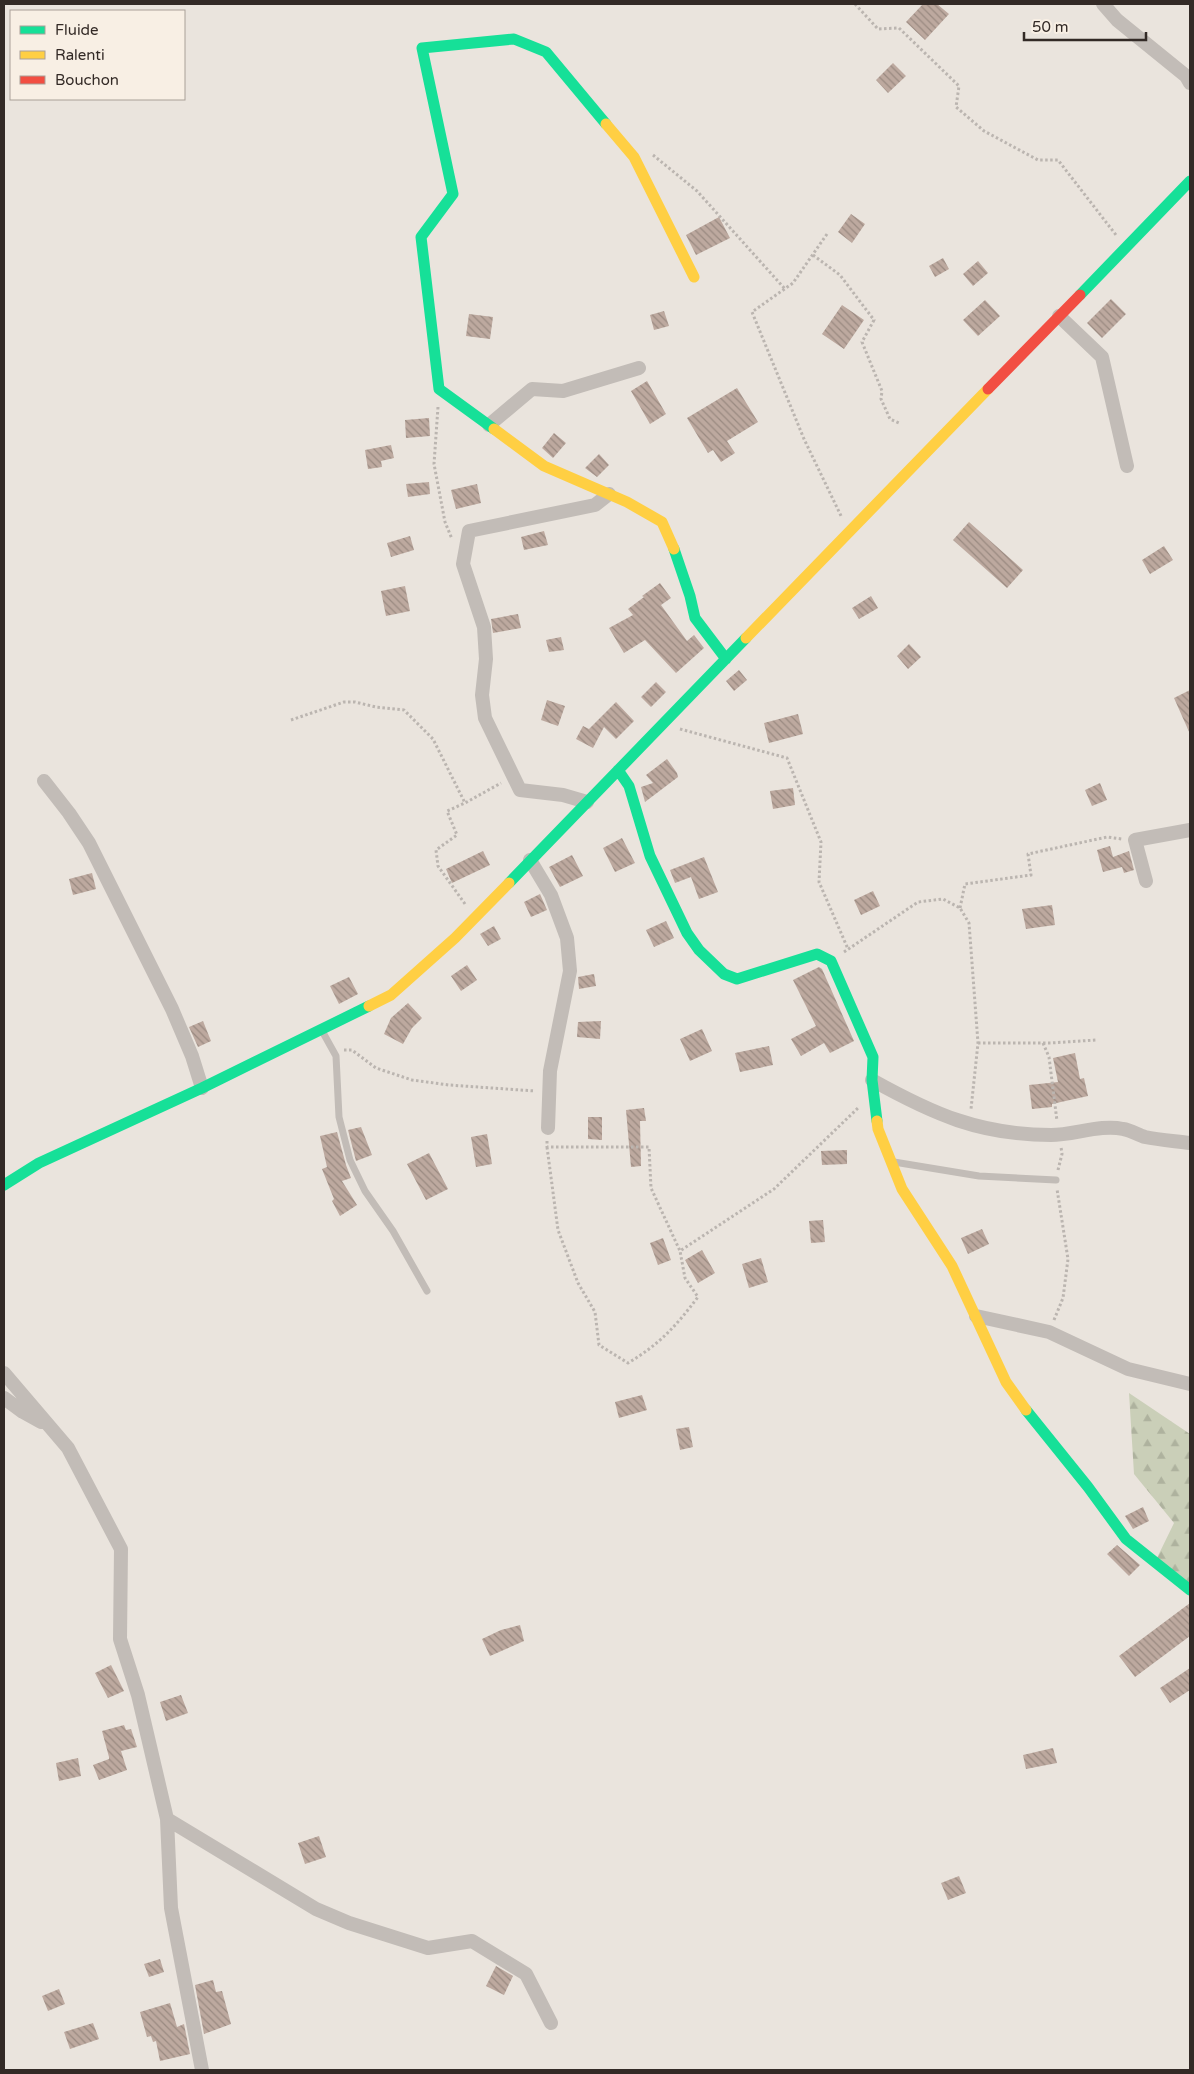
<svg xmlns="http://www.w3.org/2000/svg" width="1194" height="2074" font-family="'Varela Round',sans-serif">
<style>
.forest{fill:url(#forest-firs)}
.building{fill:url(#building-back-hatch)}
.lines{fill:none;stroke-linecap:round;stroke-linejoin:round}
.path{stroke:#bbb5b0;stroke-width:3;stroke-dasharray:2.5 2.5;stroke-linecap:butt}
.lane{stroke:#c2bcb7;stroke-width:7}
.street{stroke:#c2bcb7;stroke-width:14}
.fast{stroke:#16e098;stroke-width:11}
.slow{stroke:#ffcf43;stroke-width:11}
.jam{stroke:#f24e42;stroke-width:11}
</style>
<defs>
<pattern id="forest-firs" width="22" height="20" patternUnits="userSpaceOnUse" patternTransform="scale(1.25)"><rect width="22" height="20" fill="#cacfb8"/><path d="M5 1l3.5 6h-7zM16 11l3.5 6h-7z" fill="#aeb29e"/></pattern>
<pattern id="building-back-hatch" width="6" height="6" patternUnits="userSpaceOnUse" patternTransform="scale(1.25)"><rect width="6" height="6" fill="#bda99f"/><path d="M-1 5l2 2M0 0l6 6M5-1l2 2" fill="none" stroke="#9a8a81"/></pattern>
</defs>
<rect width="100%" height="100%" fill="#eae4dd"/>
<path class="forest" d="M1129,1393l61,41v155l-35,-27 19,-39 -40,-49z"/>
<path class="building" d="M923,4h14l12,10 -24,26 -19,-18z
M893,63l13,13 -18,17 -12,-13z
M851,214l14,10 -13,19 -14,-11z
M719,217l11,21 -34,17 -10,-20z
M943,258l6,11 -14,8 -6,-11z
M978,261l10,12 -15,13 -10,-12z
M1111,299l15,15 -24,24 -15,-15z
M985,300l15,16 -22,20 -15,-16z
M842,305l22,15 -20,29 -22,-15z
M664,311l5,15 -15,4 -4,-15z
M469,314l24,3 -3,22 -24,-3z
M647,381l19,33 -16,10 -19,-33z
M737,388l21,34 -31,19 8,12 -14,9 -8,-12 -5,3 -21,-35z
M429,418l1,18 -24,2 -1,-18z
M554,433l12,10 -13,15 -11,-10z
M391,445l3,13 -13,3 1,6 -14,2 -3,-19z
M599,454l10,11 -12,12 -12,-9z
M429,482l1,12 -22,3 -2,-13z
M477,484l4,19 -25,6 -5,-19z
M969,522l54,48 -16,18 -54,-48z
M544,531l4,14 -24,5 -3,-13z
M410,536l4,14 -23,7 -4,-14z
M1164,546l9,14 -23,14 -8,-14z
M660,583l11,15 -10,7 26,36 7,-6 10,13 -28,25 -31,-33 -21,13 -15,-25 24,-13 -5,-6 16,-12 -2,-1z
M405,586l5,25 -24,5 -5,-25z
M871,596l7,12 -19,11 -7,-11z
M518,614l3,14 -28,5 -2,-14z
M561,637l3,13 -15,2 -3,-12z
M909,644l12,13 -13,12 -11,-13z
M739,670l8,10 -13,11 -8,-10z
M656,682l10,10 -15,15 -10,-10z
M1190,690v44l-16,-36z
M547,700l18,6 -7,20 -17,-6z
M616,702l18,19 -18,18 -12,-12 -11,21 -17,-9 7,-13 6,3z
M798,714l5,20 -34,9 -5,-20z
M667,759l10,14 1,4 -33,25 -4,-15 12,-4 -7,-8z
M1100,783l7,17 -15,6 -7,-16z
M793,788l2,17 -22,4 -3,-18z
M622,838l13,25 -20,9 -12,-24z
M1110,846l3,11 16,-6 5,19 -10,3 -2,-6 -19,5 -6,-22z
M483,851l7,14 -38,18 -6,-14z
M572,855l11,21 -23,11 -11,-20z
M704,857l14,35 -19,7 -8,-22 -16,6 -5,-13z
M92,873l4,16 -23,6 -4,-16z
M873,891l7,15 -19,9 -7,-15z
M540,894l7,16 -16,7 -7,-15z
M1052,905l3,20 -29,4 -4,-20z
M666,921l8,17 -20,9 -8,-17z
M494,926l7,13 -13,7 -8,-12z
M467,965l10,15 -16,11 -10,-15z
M819,967l3,2 32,72 -24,12 -6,-10 -23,13 -10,-17 25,-13 -23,-46z
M594,974l2,12 -17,3 -1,-12z
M349,977l9,17 -19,10 -9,-18z
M408,1003l14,15 -10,10 -9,16 -19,-10 7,-16z
M203,1021l8,20 -13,6 -9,-20z
M601,1021l-1,18 -23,-2 1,-15z
M702,1029l10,22 -22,10 -10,-22z
M769,1046l4,19 -33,7 -5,-19z
M1075,1053l5,26 4,-1 4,18 -36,8v3l-20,2 -3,-24 29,-3 -5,-24z
M644,1108l2,13h-6l1,45 -10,1 -5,-57z
M588,1117h14v23l-14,-1z
M361,1127l11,28 -16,6 -8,-31z
M337,1132l9,33 5,13 -9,3 15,24 -17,11 -8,-15 2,-2 -12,-30 5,-2 -7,-31z
M487,1134l5,30 -16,3 -5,-30z
M847,1150v14l-25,1 -1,-14z
M429,1153l19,36 -22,11 -19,-36z
M823,1220l2,22 -14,1 -2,-22z
M982,1229l7,15 -21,10 -7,-16z
M663,1238l8,22 -13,5 -8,-22z
M702,1250l13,23 -17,10 -13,-23z
M761,1258l7,24 -19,6 -7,-24z
M642,1395l5,15 -28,8 -4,-16z
M689,1427l4,20 -13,3 -4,-21z
M1143,1507l6,14 -16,8 -8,-13z
M1117,1545l23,20 -11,11 -22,-22z
M1190,1603v33l-55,41 -16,-21z
M520,1625l4,16 -34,15 -8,-17 19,-9z
M111,1665l13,26 -16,7 -13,-25z
M1190,1668v22l-20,13 -10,-15z
M181,1695l7,18 -22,8 -6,-19z
M124,1725l2,5 5,-1 6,18 -16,4 6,19 -28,10 -6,-15 16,-6v-2l-7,-26z
M1053,1748l4,15 -31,6 -3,-14z
M78,1758l3,18 -22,5 -3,-18z
M319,1836l7,21 -21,7 -7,-21z
M959,1876l7,17 -18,7 -7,-17z
M160,1959l4,13 -15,5 -5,-13z
M496,1966l17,10 -9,19 -18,-9z
M213,1980l3,12 6,-1 9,33 -27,10 -9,-49z
M59,1989l6,15 -17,7 -6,-15z
M170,2003l7,24 7,-3 6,30 -30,7 -4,-20 -3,1 -2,-6 -4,1 -7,-25z
M93,2023l6,16 -29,10 -6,-17z"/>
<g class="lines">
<path class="path" d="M855,4l23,25 21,-1 60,58 -3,21 28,24 54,29h20l58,75
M653,155l44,36 88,98
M827,234l-34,49 -41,29 52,127 38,79
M813,255l27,20 34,45 -12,22 20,49 -1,8 9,20 9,4
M438,407l-4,57 11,58 7,17
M291,720l53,-18h11l21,5 28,3 29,29 32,64 36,-20
M680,729l107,29 34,84 -2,40 29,67
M465,904l-27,-38 -2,-16 21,-15 -10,-24 18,-8
M960,908l5,-24 66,-9 -3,-21 79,-17 15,2
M844,952l74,-50 25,-3 17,9 9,15 9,120 -7,66
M978,1043h73l45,-3
M1043,1043l6,14 8,64
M344,1050h8l24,18 36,12 37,5 86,6
M547,1141v6h102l2,41 29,63 94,-62 84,-81
M547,1147l11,83 20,53 17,29 4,33 29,18c32,-19 48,-37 70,-66l-13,-19 -5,-27
M1058,1170l4,-16 -1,-7
M1054,1320l9,-22 5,-39 -11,-70"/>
<path class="lane" d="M321,1029l15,27 3,61 11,43 15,31 28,40 34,60
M894,1162l85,14 77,4"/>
<path class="street" d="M1103,4l14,16 69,56 4,7
M1059,316l43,41 25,109
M489,425l43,-36 31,2 76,-23
M44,781l25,32 20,30 83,166 20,47 10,32
M587,802l-24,-7 -43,-5 -35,-72 -3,-23 4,-36 -2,-32 -21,-63 6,-33 126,-26 14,-11
M530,860l21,35 16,43 3,33 -20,100 -2,57
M1146,881l-11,-41 55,-10
M872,1080c61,34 108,55 179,55 23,0 50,-11 72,-6 8,1 15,6 22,8 14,3 30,4 45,6
M976,1316l73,16 79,37 62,15
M4,1373l64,75 53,101 -1,90 18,56 29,124 4,89 31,162
M4,1398l19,14 18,10
M167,1819l149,90 33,14 79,25 44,-7 54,33 25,49"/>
<path class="fast" d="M1080,295l110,-114
M494,429l-55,-40 -18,-152 32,-43 -31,-146 92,-9 32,13 60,72
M674,549l16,47 5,22 31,41
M618,770l11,16 21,70 37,77 12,17 25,24 13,5 80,-25 14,7 42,96 -1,23 5,41
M509,883l237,-245
M4,1185l35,-22 163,-75 167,-82
M1026,1410l62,77 38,52 64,51"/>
<path class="slow" d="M606,124l28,33 60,120
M494,429l50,37 83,36 35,20 12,27
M746,638l242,-249
M369,1006l22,-11 64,-57 54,-55
M877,1121l1,8 24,60 50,77 54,116 20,28"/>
<path class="jam" d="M988,389l92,-94"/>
</g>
<rect width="1194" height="2074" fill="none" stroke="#332a26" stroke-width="10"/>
<rect x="10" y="10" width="175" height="90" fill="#f8efe4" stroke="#a9a098"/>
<rect x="20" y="26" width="25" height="8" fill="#16e098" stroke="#a9a098"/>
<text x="55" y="35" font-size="15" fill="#332a26">Fluide</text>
<rect x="20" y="51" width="25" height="8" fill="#ffcf43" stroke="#a9a098"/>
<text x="55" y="60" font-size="15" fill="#332a26">Ralenti</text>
<rect x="20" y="76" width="25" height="8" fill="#f24e42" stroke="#a9a098"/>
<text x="55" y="85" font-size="15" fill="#332a26">Bouchon</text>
<path d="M1024 32v8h122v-8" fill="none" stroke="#332a26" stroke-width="2.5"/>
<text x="1032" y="32" font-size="15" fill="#332a26" stroke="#f8efe4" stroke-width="4" paint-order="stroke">50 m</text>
</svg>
